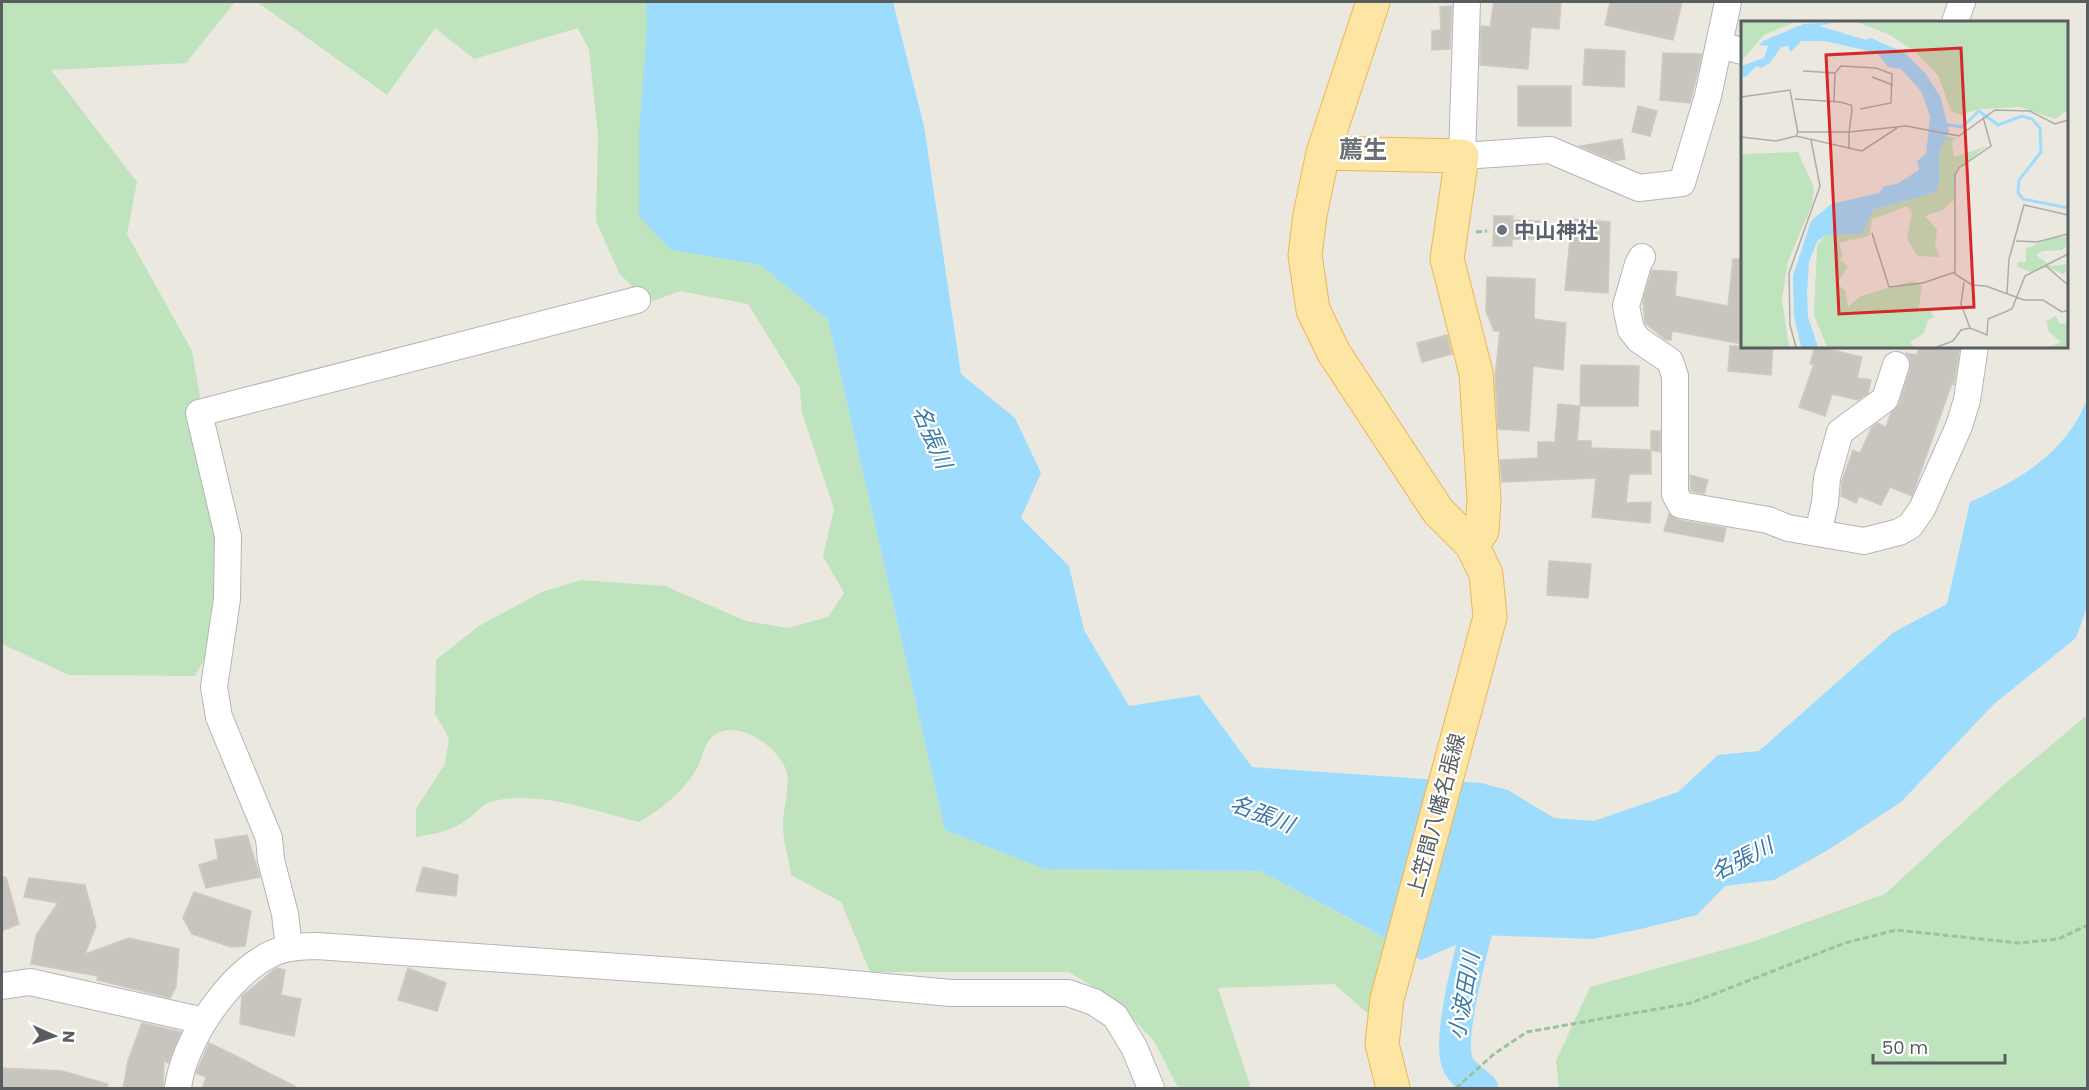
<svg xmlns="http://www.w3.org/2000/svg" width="2089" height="1090" font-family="Poppins,'Noto Sans JP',sans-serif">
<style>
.green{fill:#bfe3bc}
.water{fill:#9edcfd}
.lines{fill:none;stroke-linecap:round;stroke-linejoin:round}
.river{stroke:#9edcfd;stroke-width:32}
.building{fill:#c8c5bf;stroke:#d0c9be;stroke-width:1.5}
.minor-casing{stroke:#b2b6ba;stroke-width:28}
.major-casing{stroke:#eeb556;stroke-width:35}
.path{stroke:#95c49e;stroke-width:3;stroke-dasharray:6 3;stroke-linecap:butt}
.minor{stroke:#fff;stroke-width:26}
.major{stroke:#fde6a3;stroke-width:33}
.worship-dot{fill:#6b7280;stroke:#fff;stroke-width:2}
.labels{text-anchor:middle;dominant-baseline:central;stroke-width:4.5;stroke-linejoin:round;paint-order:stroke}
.worship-label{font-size:21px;font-weight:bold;fill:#5b616d;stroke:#fff;text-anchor:start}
.street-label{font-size:21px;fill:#585d60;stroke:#fff}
.water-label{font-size:22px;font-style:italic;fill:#3b78a5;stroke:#fff}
.quarter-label{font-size:24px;font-weight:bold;fill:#696f72;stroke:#fff}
.inset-river{fill:none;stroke:#9edcfd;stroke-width:3}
.inset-road{fill:none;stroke:#acaca8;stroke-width:1.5}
.view{fill:#d62828;fill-opacity:0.15;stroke:#d62828;stroke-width:3}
.inset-edge{fill:none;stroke:#585d60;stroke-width:3}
</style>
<rect width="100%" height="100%" fill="#ebe8df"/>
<path class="green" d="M2,2h233l-49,61 -135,7 86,112 -10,52 65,117 44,253 -41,72 -126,-1 -67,-31z
M257,2h389l25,248 89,15 68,55 117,510 99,39 216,2 127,68 -16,77 -37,-32 -116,4 33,100h-73l-24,-47 -39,-41 -46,-28h-199l-29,-70 -50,-27c-2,-15 -7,-31 -8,-46 -1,-16 8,-45 3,-59 -8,-24 -51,-54 -74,-33 -10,10 -9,22 -16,33 -13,22 -35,39 -57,52 -46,-11 -102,-33 -149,-20 -9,3 -15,12 -22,17 -16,12 -33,15 -52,18v-28l29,-45 4,-26 -14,-24 1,-54 43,-34 63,-34 39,-12 84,6 81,35 42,7 40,-11 16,-24 -21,-37 11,-47 -32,-96 -2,-25 -52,-84 -68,-13 -32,12 -29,-30 -23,-52 2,-86 -9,-85 -11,-22 -104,31 -39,-31 -48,67z
M2087,715v373h-528l-3,-27 34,-74 162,-45 133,-48 114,-105z"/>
<path class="water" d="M646,2h247l31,124 37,248 54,44 26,55 -20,45 48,48 15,64 45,76 70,-11 53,72 229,16 27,7 46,28 40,3 84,-29 40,-37 41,-4 135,-119 53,-28 23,-102c49,-21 98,-51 117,-103v208l-11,31 -82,66 -93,98 -73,48 -54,30 -49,6 -28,29 -52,13 -52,11 -114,-4 -58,25 -52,-31 -109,-58 -216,-2 -99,-39 -117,-510 -68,-55 -89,-15 -32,-34v-84l8,-102z"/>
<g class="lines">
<path class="river" d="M1482,1088c-7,-6 -22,-16 -25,-26 -10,-30 20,-133 29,-167"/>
</g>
<path class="building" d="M1494,2h67l-2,27 -28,-2 -3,42 -48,-4 1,-39 9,1z
M1610,2h72l-9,38 -68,-15z
M1452,6l-2,43 -18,1v-19l9,-1 -1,-23z
M1585,49l40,2 -1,36 -41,-2z
M1663,53l39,1 -12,49 -30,-3z
M1518,86h53v40h-53z
M1638,106l19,5 -7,25 -18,-4z
M1622,139l3,20 -11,2 -34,-15z
M1494,216h19l-1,4 28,1v18h-28v7h-19z
M1572,219l38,3 -2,71 -43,-3z
M1733,259h10v85l-71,-13 -1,9h-5l-21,-17 -2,-23 9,-30 25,2 -2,24 53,10z
M1487,277l48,2 -1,40 32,4 -3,47 -30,-4 -4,65 -31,-2 -3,-52 5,-46h-6l-8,-20z
M1447,335l5,19 -30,8 -5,-19z
M1730,346h43l-2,29 -43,-4z
M1815,346l47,11 -5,21 14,2 -3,13 -10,7 -26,-6 -7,22 -26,-9 15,-43h-4z
M1919,346h41l-6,38 -2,-1 -40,113 -22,-9 -9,18 -22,-9 -3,7 -15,-7 1,-15 11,-31 7,3 12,-26 6,-4 8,4 5,-14 8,-9 11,-34v-9l-4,-8 11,2z
M1581,365l58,1 -1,40h-58z
M1558,404l22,2 -3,35h14v7l60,2v24h-22l-3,29 25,-1 -1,21 -58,-6 4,-39 -94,4 -2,-22 38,-2v-16h17z
M1651,431h9v21l-9,-2z
M1690,475l18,5 -4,14 -13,-3z
M1669,514l9,6 48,8 -3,14 -59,-11z
M1549,561l42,3 -3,34 -41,-3z
M247,835l13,42 -54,11 -7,-23 19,-6 -3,-19z
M423,867l35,8 -2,21 -40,-5z
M2,877h4l13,47 -17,7z
M29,878l56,7 11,41 -11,28 44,-16 50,11 -3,38 -6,11 -73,-18 1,-4 -67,-12 5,-29 22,-32 -34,-6z
M194,892l57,19 -6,35 -14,1 -39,-13 -9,-16z
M276,968l9,2 -4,25 20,4 -7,37 -54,-12 2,-28z
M408,968l38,15 -9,28 -39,-11z
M142,1023l39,9 -13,31 -4,-2 -1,28h-40l5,-28z
M209,1043l31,15 60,31h-98l4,-12 -10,-4z
M2,1068l60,3 46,13 -1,5h-105z"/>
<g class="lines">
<g class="minor-casing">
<path id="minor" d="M1467,2l-5,154 88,-6 89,38 43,-5 26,-87 20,-94
M1955,22l7,-20
M1719,45l23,6
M1642,257l-4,7 -12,42 5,24 8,10 31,21 5,15v118l6,11 87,15 20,8 76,13 35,-9 11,-6 12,-17 37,-83 8,-26 8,-54
M1818,533l7,-30 2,-25 13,-46 45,-33 11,-34
M289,948l-4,-34 -14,-54 -2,-22 -50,-121 -5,-30 13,-88 1,-63 -29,-123 438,-113
M2,986l28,-4 174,39
M178,1088c5,-46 50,-113 93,-134 14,-7 30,-8 46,-8l504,35 130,12h117l26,9 21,14 19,31 17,41"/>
</g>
<g class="major-casing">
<path id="major" d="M1373,2l-50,151 -13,62 -5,40 8,55 21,43 104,158 34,34 14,29 4,43 -103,382 -5,45 11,44
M1323,153l139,3 -15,103 29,114 8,126 -2,32 -10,14"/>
</g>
<path class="path" d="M1476,232l11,-1
M1456,1088l38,-34 33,-22 164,-29 154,-60 51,-13 123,13 39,-4 30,-14"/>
<use href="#minor" class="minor"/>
<use href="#major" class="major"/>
</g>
<circle class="worship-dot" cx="1502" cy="230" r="6"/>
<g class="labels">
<g class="worship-label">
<text x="1514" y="230">中山神社</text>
</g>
<g class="street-label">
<text transform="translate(1436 815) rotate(-75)">上笠間八幡名張線</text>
</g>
<g class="water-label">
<text transform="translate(932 437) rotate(67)">名張川</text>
<text transform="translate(1262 814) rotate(21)">名張川</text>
<text transform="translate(1742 859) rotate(-27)">名張川</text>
<text transform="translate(1464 996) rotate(-80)">小波田川</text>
</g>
<g class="quarter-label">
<text x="1363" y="149">薦生</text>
</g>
</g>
<g transform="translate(1741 21)">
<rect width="327" height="327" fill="#ebe8df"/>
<path d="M0,1h54l-31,13 -23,27zM116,1h211v88l-13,9 -35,-12 -41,2 -19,6 -9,-4 -13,-36 -25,-25 -25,-16zM205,115l10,2 -4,5 2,14 33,-11 -31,24 -2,30 -12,10 -17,6 12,14 -2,16 5,11 -22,-1 -4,-5 -7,-13 5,-25 -5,-7 -35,13 -3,17 -30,7 4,12 -3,5 8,6 -11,18 9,7 2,16 13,-11 51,-15 10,5 -4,26 12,-2 4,7 -6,3 -4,13 -14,9 4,5h-87l-13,-32 3,-69 8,-11 37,-1 11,-24 63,-18 4,-13 -1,-27zM57,131l16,36 -2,17 -24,56 -6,39 7,47h-48v-193zM327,216v8l-6,5 -20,1 -6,4 15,11 17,-2 -4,11 -16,-8 -18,5 -13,-6v-4h9v-13l25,-11zM315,295l4,8 8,-1v24h-19l12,-5 -12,-10 -3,-11z" fill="#bfe3bc"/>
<path d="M95,1l-17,4 47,14 5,-2 34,15 21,21 15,24 8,34 -10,20 1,27 -4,13 -63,18 -11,24 -37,1 -8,7 -8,19 -2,34 1,22 10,30h-17l-7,-31 -1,-40 18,-55 20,-17 48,-11 5,-7 13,-2 22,-14 -2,-9 9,-7 4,-38 -9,-25 -20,-22 -13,-2 -11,-14 -52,-12h-24l-10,11 -3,-6 -7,1 -11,16 -9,5 -5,-2 -10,11h-5v-11l23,-8 4,-12 -9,-1 4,-4 40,-17z" fill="#9edcfd"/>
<path class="inset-river" d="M200,103l21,3 17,-16 19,14 24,-9 10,3 8,9 1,24 -22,28 -1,13 5,6 45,9"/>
<path class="inset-road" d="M62,50l33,2M131,56l21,8M0,76l49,-7 8,43M54,78l45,3 11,3 1,5 -3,22h-51l-2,4M93,80l1,-28 6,-7 35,2 16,6 -1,29 -31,6M242,96l8,29 -32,22 -4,7v99l17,11 14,1 38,14h19l19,12 6,-2M0,116l35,4 20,-5 66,15 35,-23M108,128v-17l57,-6 53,10 36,-26 35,1 25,13 13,-4M131,212l17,54 34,-4 32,-11M275,220l21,1 31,-8M305,245l22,19M223,261l-3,22 9,24M266,272l2,-34 15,-54 44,10M55,326l-6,-22 -1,-52 31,-87 -9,-46M196,326l16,-6 8,-11 9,-2 17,7 1,-16 24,-10 13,-33 43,-22"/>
<path class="view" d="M220,27l13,259 -135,7 -13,-259z"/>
<rect width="327" height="327" class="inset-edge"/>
</g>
<rect width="2089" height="1090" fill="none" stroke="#585d60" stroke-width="6"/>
<g transform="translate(54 1036) rotate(93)" stroke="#ffffff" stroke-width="4.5" paint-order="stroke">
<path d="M0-4.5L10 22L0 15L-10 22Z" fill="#585d60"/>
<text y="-9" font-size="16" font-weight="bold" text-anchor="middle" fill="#585d60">N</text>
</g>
<path d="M1873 1054v9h132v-9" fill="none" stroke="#585d60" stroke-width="3"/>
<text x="1882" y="1054" font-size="18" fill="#585d60" stroke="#ffffff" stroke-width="4.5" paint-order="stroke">50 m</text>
</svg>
